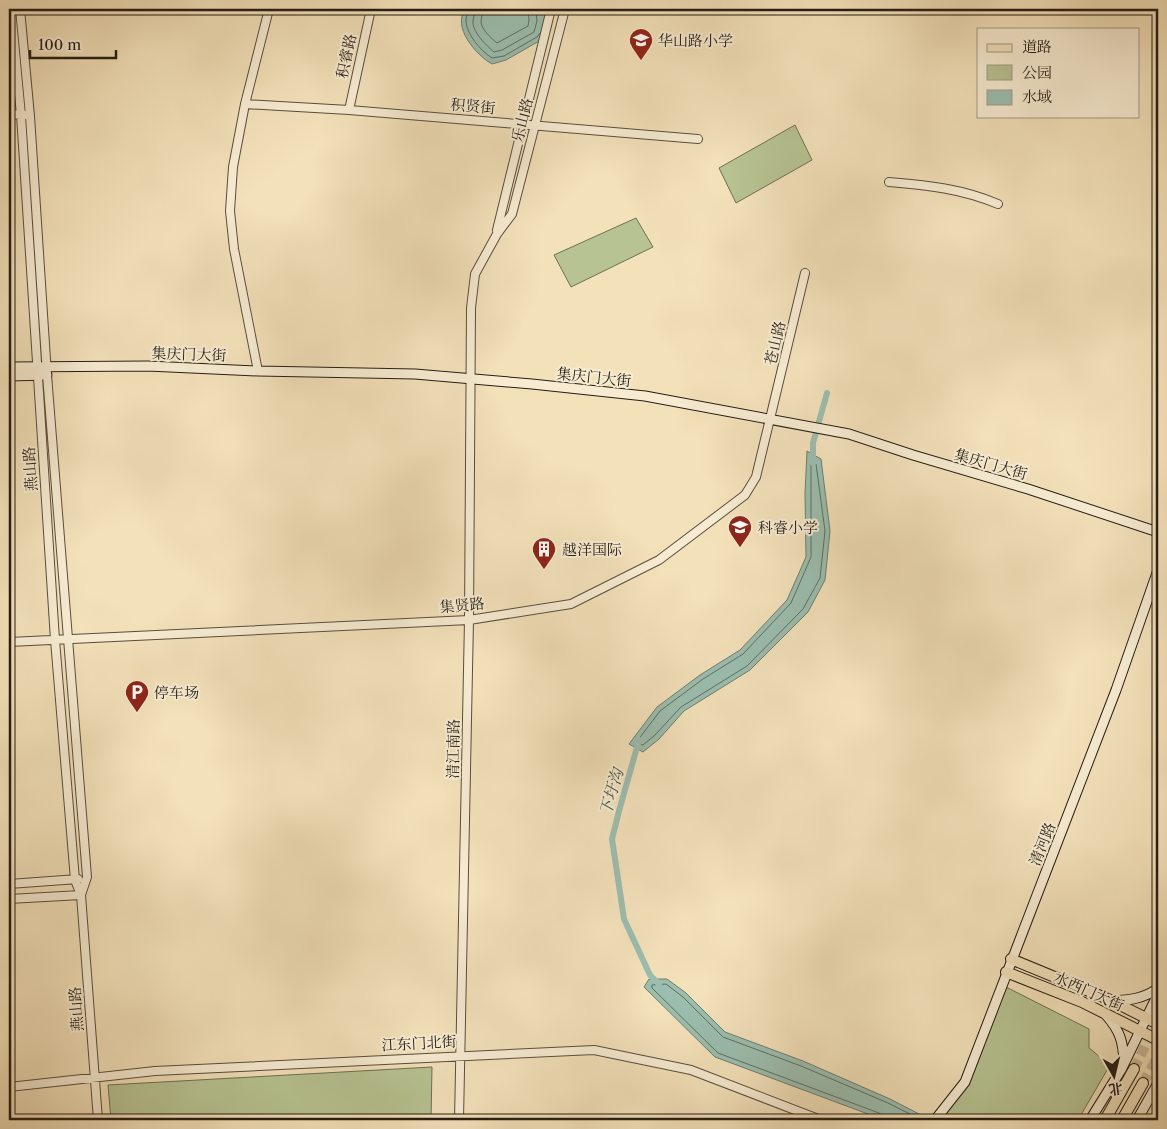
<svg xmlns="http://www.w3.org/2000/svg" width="1167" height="1129" font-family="'Libre Caslon Text','Noto Serif SC',serif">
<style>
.green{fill:#b7c392;stroke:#6e7053}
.water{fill:#9bbeaf;stroke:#6c7e71}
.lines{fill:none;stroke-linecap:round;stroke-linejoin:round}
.shore{stroke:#606e62;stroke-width:1}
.canal{stroke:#9bbeaf;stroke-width:6}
.trunk-tunnel{stroke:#caba99;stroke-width:10;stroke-dasharray:10 5;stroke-linecap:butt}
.tertiary-casing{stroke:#584e3e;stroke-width:10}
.secondary-casing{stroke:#251d14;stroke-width:11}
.primary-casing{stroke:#251d14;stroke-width:12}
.trunk-casing{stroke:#251d14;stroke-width:12}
.tertiary{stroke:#f7ecd2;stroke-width:8}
.secondary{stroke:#f7ecd2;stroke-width:9}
.primary{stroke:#f3e1ba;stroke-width:10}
.trunk{stroke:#f3e1ba;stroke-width:10}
.labels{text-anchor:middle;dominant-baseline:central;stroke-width:4;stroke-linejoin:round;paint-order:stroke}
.poi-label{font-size:15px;fill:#251d14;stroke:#f7ecd2;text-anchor:start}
.street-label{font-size:15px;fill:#251d14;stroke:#f7ecd2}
.water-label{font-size:16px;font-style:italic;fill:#4e554a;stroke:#f7ecd2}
</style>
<rect width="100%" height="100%" fill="#f3e1ba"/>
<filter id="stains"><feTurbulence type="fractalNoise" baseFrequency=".004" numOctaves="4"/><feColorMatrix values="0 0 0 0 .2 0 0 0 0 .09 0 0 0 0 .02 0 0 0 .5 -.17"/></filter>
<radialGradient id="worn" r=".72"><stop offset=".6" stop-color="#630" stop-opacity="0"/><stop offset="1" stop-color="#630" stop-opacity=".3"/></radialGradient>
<path class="green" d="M795,125l17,35 -76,43 -17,-35z
M636,218l17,29 -82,40 -17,-32z
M1002,985l87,44v19l21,17 -32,55h-138l25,-38z
M432,1067l-1,53h-320l-3,-35z"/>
<path class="water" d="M466,9h81l1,13 -7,18 -35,20 -14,4c-16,-9 -41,-38 -26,-55z
M807,451l14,8 9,72 -5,49 -17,32 -58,58 -66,41 -25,28 -16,13 -14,-8 28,-37 43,-32 40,-25 47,-50 19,-43 -1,-64z
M649,979h18l19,14 39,39 78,29 87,38 33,17 -1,4h-38l-169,-63 -71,-70z"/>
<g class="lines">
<path class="shore" d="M470,9c-1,4 -4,6 -4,11 0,14 15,31 26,38l12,-2 33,-19 3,-4
M476,9c0,4 -3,8 -3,12 -1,11 14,25 21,31l8,-2 32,-18 3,-11 -1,-12
M483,9c0,4 -2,9 -2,13 0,7 11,17 16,21l31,-17 1,-6 -1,-11
M813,462l3,2 9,67 -5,47 -17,31 -56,57 -66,41 -26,28 -12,10 -4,-1 -1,-4 22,-29 43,-32 40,-25 48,-51 20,-46v-93z
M883,1120v-4l-4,-3 -161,-60 -66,-65v-3l14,-1 17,13 40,40 78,29 87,37 22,11 8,6"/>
<path class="canal" d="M813,463v-20l14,-50
M639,740l-20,71 -7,28 12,80 26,56 9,9"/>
<path class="trunk-tunnel" d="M1134,1069l24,-49
M1143,1083l15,-27"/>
<g class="tertiary-casing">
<path id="tertiary" d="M11,9l10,106 34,525 20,240 6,15 17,225
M20,9l10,107 17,259 40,502 -6,18
M245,104l104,6 349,29
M349,110l22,-101
M9,114l16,1
M889,182c38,3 74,7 109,22
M497,230l54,-221
M258,371l-24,-122 -4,-38 3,-44 12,-63 24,-95
M9,642l460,-22 102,-16 88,-44 86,-65 11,-18 49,-204
M9,884l69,-5
M9,899l72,-4
M9,1087l146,-16 439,-21 97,20 130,50
M459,1120l10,-500 2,-312 4,-34 22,-40 15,-20 53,-205"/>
</g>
<g class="secondary-casing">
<path id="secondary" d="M9,367l139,-1 110,5 157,3 117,10 113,12 204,38 64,21 115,34 130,43
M9,376l38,-1
M1112,1001c17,-1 32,-2 46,-13
M1106,1015c14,16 17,26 18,47
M935,1120l30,-38 151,-392 42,-120
M1090,1120l31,-50 37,-76
M1137,1120l21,-37"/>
</g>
<g class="primary-casing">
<path id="primary" d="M1011,959l97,40 50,25
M1006,972l76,30 76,38"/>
</g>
<g class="trunk-casing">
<path id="trunk" d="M1105,1120l29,-51
M1122,1120l21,-37"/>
</g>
<use href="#tertiary" class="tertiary"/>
<use href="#secondary" class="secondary"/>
<use href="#primary" class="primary"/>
<use href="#trunk" class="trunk"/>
</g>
<defs>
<g id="school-pin" transform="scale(1.25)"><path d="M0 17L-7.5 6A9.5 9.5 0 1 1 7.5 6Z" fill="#8f2418" stroke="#f7ecd2"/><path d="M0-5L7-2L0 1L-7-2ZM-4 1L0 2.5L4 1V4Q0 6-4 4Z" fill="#fff"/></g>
<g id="building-pin" transform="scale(1.25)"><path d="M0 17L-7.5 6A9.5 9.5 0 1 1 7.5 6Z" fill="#8f2418" stroke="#f7ecd2"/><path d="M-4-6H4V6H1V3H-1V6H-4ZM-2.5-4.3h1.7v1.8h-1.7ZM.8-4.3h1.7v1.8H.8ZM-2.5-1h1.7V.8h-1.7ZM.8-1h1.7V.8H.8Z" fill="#fff"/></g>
<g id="parking-pin" transform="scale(1.25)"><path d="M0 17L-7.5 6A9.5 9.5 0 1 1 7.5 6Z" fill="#8f2418" stroke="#f7ecd2"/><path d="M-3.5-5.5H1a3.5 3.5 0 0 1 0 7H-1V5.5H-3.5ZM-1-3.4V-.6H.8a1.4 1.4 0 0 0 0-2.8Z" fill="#fff"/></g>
</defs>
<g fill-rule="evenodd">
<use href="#school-pin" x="641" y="40"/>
<use href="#school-pin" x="740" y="527"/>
<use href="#building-pin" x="544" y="549"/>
<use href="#parking-pin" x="137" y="692"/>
</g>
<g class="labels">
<g class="poi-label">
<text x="658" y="40">华山路小学</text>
<text x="758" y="527">科睿小学</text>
<text x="562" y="549">越洋国际</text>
<text x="154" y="692">停车场</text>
</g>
<g class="street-label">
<text transform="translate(346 56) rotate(-78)">积睿路</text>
<text transform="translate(473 106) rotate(5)">积贤街</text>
<text transform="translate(522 120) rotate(-76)">乐山路</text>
<text transform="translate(775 343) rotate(-77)">苍山路</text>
<text transform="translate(189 354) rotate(2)">集庆门大街</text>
<text transform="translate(594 377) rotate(6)">集庆门大街</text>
<text transform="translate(991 464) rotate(16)">集庆门大街</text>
<text transform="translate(30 469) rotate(-94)">燕山路</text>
<text transform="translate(462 605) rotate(-5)">集贤路</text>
<text transform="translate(453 749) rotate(-89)">清江南路</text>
<text transform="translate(1042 844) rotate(-68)">清河路</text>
<text transform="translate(1089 991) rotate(24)">水西门大街</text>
<text transform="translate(76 1009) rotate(-94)">燕山路</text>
<text transform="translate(419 1043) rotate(-3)">江东门北街</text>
</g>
<g class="water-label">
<text transform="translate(611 792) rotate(-74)">下圩沟</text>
</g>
</g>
<rect width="1167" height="1129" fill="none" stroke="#f3e1ba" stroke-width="30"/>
<rect x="10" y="10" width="1147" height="1109" fill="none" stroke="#251d14" stroke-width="2.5"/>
<rect x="15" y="15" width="1137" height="1099" fill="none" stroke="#251d14"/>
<rect x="977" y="28" width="162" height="90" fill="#f7ecd2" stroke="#a39986"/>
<rect x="987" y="44" width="25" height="8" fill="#f3e1ba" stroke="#a39986"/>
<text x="1022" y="52" font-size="15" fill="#251d14">道路</text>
<rect x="987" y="65" width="25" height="15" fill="#b7c392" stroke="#a39986"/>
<text x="1022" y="78" font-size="15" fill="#251d14">公园</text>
<rect x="987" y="90" width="25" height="15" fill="#9bbeaf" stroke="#a39986"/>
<text x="1022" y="102" font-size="15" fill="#251d14">水域</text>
<g transform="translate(1114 1076) rotate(172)" stroke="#f7ecd2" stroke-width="4" paint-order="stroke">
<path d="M0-4L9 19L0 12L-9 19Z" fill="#251d14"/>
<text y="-8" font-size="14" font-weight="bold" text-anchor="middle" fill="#251d14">北</text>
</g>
<path d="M30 50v8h86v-8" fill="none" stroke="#251d14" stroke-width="2.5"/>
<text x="38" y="50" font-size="15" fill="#251d14" stroke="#f7ecd2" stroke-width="4" paint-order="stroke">100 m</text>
<rect width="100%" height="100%" filter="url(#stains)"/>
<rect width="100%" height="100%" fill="url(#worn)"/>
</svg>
